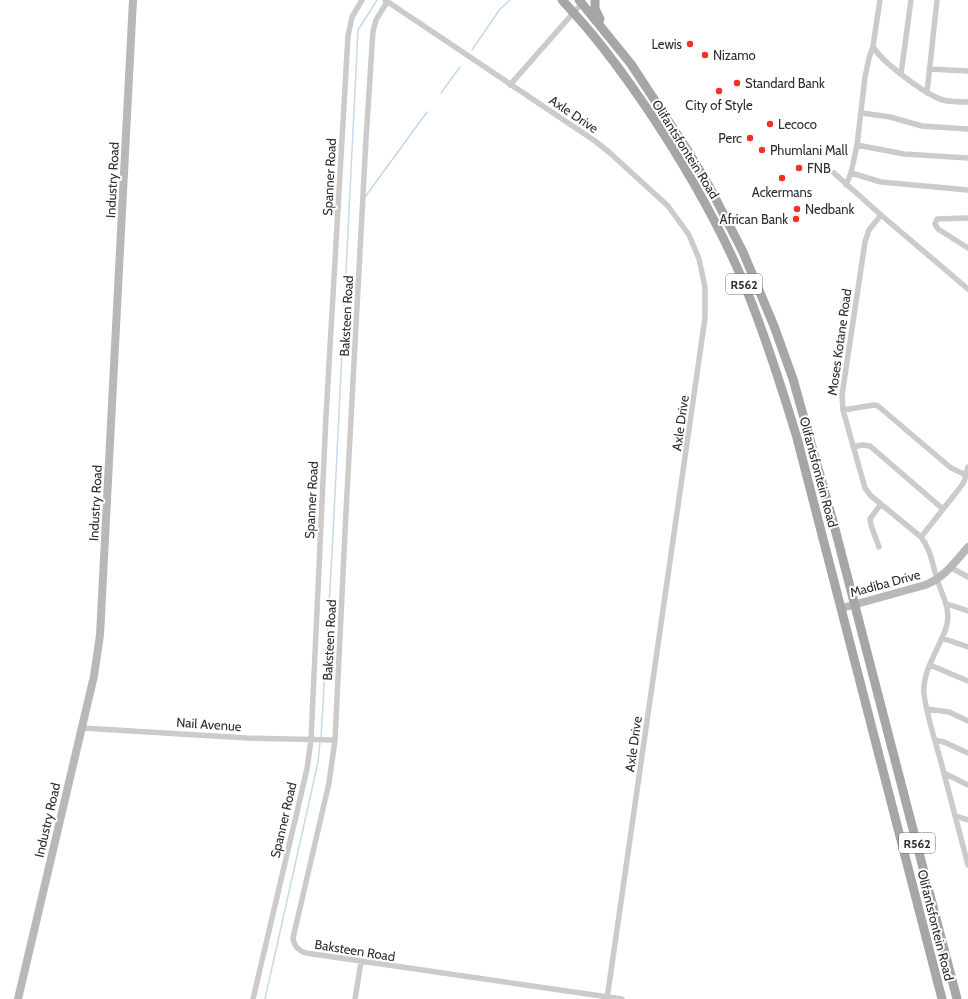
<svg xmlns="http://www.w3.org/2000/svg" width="968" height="999" font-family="Cabin,sans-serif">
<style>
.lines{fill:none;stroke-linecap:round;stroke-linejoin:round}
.stream{stroke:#c5d9ed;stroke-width:1.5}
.street{stroke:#cbcbcb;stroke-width:5.5}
.secondary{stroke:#b8b8b8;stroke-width:8}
.primary{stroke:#a6a6a6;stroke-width:9}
.poi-dot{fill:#ef3126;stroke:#fff;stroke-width:1.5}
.labels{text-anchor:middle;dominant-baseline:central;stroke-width:4;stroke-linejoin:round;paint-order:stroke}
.shield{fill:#fff;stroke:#6d6d6d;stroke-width:1}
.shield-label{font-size:12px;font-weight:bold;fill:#2e2e2e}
.poi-label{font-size:13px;fill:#2e2e2e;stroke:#fff;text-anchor:start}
.street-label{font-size:13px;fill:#2e2e2e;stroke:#fff}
</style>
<rect width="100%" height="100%" fill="#fff"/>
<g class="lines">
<path class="stream" d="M472,50l28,-41 10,-9
M441,93l19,-26
M365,197l62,-85
M321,737l11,-183 26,-524 19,-30
M265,999l53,-237 2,-21"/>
<path class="street" d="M385,0l210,141 15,12 58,53 21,29 10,24 6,28v31l-98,681
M387,2l-11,18 -3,11 -7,108 -20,373 -11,228 -6,43 -36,155c1,8 6,13 13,15l316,46
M873,46c7,15 53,49 70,54 8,2 17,2 25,2
M929,69l39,2
M901,74l10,-74
M510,85l72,-82
M927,93l10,-93
M862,113l28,4 32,9 46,3
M857,145l47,9 64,4
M834,173l47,42 87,74
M851,173l30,9 87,8
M846,185l5,-12 6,-28 8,-68 4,-19 4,-12 7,-46
M881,215l-12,15 -4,12 -23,153 1,15 22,78 6,8 50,41c10,13 11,26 16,42 5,16 15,32 9,49 -7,21 -24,43 -22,66 3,23 11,46 17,68 9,34 18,69 27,103
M968,218l-31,1 -2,5 3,5 30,19
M843,410l31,-5 4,1 73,62 15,7
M853,447l9,-2 8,1 73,63
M921,537l38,-48 5,-7 4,-15
M879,547l-8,-22 -1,-6 11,-15
M950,567l18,10
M947,604l21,7
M942,638l26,9
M930,665l38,16
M927,709l22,3 19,9
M82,728l165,10 88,2
M935,740l9,2 24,11
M944,773l24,12
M956,816l12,4
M253,999l54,-230 4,-29 15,-324 22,-380 4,-19 10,-17
M355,999l6,-37"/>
<path class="secondary" d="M842,608l83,-23c19,-7 31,-24 43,-38
M18,999l76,-323 6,-41 33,-635"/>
<path class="primary" d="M562,0c10,11 20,22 30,34 19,23 37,48 54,73 37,55 71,113 97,174 21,51 38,104 54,157l145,561
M579,0l52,64 57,87 21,35 34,66 31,74 19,53 41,146 123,474
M595,0v9l5,10"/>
</g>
<g class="poi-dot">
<circle cx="690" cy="44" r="4"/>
<circle cx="705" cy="55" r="4"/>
<circle cx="737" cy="83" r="4"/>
<circle cx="719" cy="91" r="4"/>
<circle cx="770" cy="124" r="4"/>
<circle cx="750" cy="138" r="4"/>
<circle cx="762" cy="150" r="4"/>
<circle cx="799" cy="168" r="4"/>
<circle cx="782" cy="178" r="4"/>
<circle cx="797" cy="209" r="4"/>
<circle cx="796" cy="219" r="4"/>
</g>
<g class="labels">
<g class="shield">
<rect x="726" y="274" width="36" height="20" rx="3"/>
<rect x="899" y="833" width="36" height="20" rx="3"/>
</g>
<g class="shield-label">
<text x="744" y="284">R562</text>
<text x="917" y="843">R562</text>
</g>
<g class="poi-label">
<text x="682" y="44" text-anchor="end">Lewis</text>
<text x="713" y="55">Nizamo</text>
<text x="745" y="83">Standard Bank</text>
<text x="719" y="105" text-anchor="middle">City of Style</text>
<text x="778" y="124">Lecoco</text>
<text x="742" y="138" text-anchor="end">Perc</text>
<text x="770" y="150">Phumlani Mall</text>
<text x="807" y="168">FNB</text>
<text x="782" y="192" text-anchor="middle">Ackermans</text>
<text x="805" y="209">Nedbank</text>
<text x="788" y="219" text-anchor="end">African Bank</text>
</g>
<g class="street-label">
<text transform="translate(574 114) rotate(34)">Axle Drive</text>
<text transform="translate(686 149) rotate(58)">Olifantsfontein Road</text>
<text transform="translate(329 177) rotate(-87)">Spanner Road</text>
<text transform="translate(112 180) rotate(-87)">Industry Road</text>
<text transform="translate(346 316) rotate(-87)">Baksteen Road</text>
<text transform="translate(839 342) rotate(-82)">Moses Kotane Road</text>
<text transform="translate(680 423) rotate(-82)">Axle Drive</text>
<text transform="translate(819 472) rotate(75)">Olifantsfontein Road</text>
<text transform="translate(311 500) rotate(-87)">Spanner Road</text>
<text transform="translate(95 503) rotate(-87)">Industry Road</text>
<text transform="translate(885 583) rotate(-15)">Madiba Drive</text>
<text transform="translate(329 640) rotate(-87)">Baksteen Road</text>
<text transform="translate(209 724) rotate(4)">Nail Avenue</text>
<text transform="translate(633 744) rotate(-82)">Axle Drive</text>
<text transform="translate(47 820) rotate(-77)">Industry Road</text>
<text transform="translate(283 820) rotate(-77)">Spanner Road</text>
<text transform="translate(936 925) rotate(76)">Olifantsfontein Road</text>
<text transform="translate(355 950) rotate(9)">Baksteen Road</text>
</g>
</g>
</svg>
